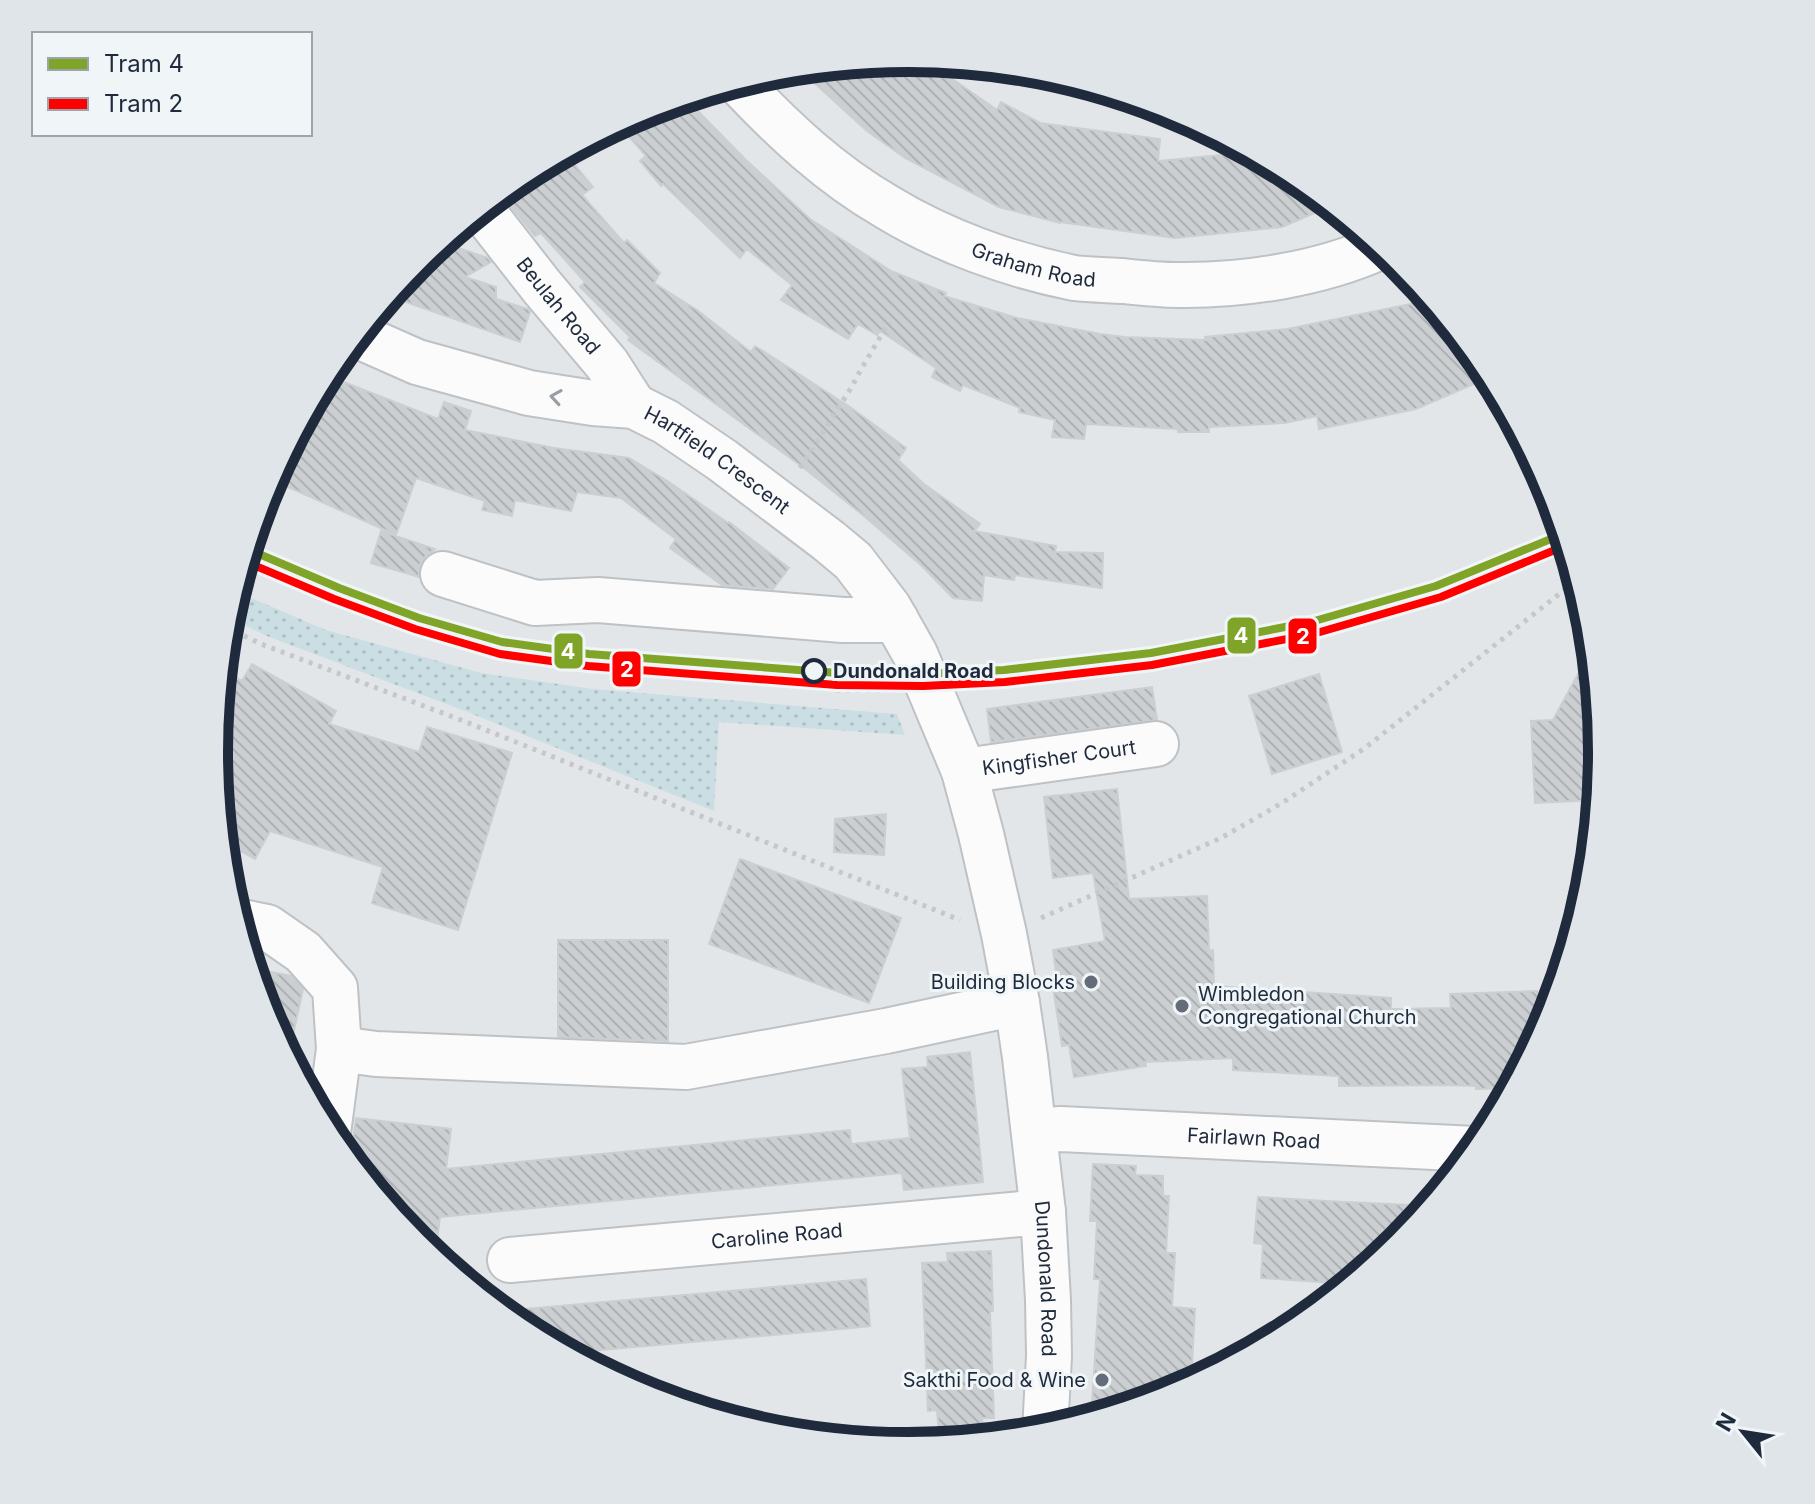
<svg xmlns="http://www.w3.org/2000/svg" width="1815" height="1504" font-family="Inter,sans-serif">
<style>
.grass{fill:url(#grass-dots)}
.building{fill:url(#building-back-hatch);stroke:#cbcfd2;stroke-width:2}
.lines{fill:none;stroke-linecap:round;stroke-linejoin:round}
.minor-casing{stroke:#bec2c5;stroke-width:48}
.path{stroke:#c4c7cc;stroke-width:5;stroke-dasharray:4 6;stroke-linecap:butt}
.minor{stroke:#fbfbfc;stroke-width:44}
.tram-1-casing{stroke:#f0f5f8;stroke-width:14}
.tram-2-casing{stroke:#f0f5f8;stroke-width:14}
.tram-1{stroke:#80a428;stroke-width:8}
.tram-2{stroke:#f00;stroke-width:8}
.oneway{stroke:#989da6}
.stop-dot{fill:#f0f5f8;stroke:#1f2a3d;stroke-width:4}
.poi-dot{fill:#646c79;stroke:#f0f5f8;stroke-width:3}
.labels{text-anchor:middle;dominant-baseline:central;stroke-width:6;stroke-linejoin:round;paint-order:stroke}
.street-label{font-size:20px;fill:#1f2a3d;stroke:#f0f5f8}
.stop-label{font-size:20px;font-weight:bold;fill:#1f2a3d;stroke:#f0f5f8;text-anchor:start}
.poi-label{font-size:20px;fill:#1f2a3d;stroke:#f0f5f8;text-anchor:end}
.rim{fill:none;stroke:#1f2a3d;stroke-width:10}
.line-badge{stroke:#f0f5f8;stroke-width:3}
.badge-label{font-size:22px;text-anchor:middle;font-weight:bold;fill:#fff}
</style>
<defs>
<pattern id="grass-dots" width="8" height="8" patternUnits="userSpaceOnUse" patternTransform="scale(2)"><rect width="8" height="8" fill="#cbdee4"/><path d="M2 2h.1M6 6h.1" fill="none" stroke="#aebfc4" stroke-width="1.8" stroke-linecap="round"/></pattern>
<pattern id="building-back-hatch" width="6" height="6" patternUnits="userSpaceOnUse" patternTransform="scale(2)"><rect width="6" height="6" fill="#cbcfd2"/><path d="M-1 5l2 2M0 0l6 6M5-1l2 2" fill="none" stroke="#aeb2b5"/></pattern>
</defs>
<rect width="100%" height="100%" fill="#e3e6e9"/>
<path class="grass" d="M235,591l91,39 155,43 112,16 304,25 8,21 -186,-13 -5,89 -244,-98 -203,-77 -40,-19z"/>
<path class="building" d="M908,58l17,2 72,50 4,-8 39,21 120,16 -2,22 64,-6 24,-5 47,25 38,31 -49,21 -107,11 -115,-16v1l-61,-16 -94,-49 -38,-27 -68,-62z
M685,98l60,61 65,60 81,52 55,22 -2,3 73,22 83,16 24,3 81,3v-3l82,-8 143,-29 55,67 5,10 -74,32 -97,20 -2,-13 -32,7 -76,4v5h-31v-3l-92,-5 -2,15 -32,-2 3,-17 -36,-8 1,-4 -57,-23 -3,6 -28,-14 4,-9 -56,-37 -3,4 -19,-11 -10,15 -67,-39 11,-15 -45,-36 -7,9 -77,-74 -2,2 -21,-25 6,-5 -28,-32 24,-13z
M564,152l29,35 -11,8 42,48 3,-3 33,33 -6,10 43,27 54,42 4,-6 95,61 56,41 -8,12 26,24 56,40 -6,7 82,15 -1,6 48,1 -1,35 -87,-13 -1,5 -30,-5 -2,26 -29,-3 -31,-32 -58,-50 -60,-48 -176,-128 2,-3 -50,-50 5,-5 -44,-49 -6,3 -35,-43 22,-18z
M440,242l48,16 3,4 -26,15 31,10v12l32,10 2,3 -10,30 -131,-46 28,-35z
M326,375l112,44 6,-17 27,9 -6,19 89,18 75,10 40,24 59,41 1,-1 60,46 -16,21 -51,-4 -52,-37 6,-9 -55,-41 -44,-6 -6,19 -56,-11 -3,16 -30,-6 3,-9 -69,-23 -20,57 -126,-56z
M381,531l54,18 -9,7 -7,10v11l-48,-14z
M1591,650l10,102 -4,48 -62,3 -4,-82 22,-1z
M252,664l84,47 -7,13 90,28 8,-25 85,26 -54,177 -86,-27 11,-36 -113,-36 -15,28 -33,-18 -8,-89 8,-82 20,11z
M1319,674l23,78 -70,22 -23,-78z
M1152,687l5,33 -166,22 -4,-33z
M1117,789l12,110 78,-3 2,55 4,-1 1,36 177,12v11l60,-1 -1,-14 87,-3 1,5h17l-7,22 -37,70 -35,1v-3l-34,-1 -103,1v-10l-106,-6v-12l-88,4 1,4 -72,11 -5,-32 -7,1 -9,-59h5l-5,-37 52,-9 -12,-68 -40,5 -9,-81z
M886,814l-2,41 -50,-3 1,-33z
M740,859l161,59 -32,85 -160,-59z
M558,940h110v101l-110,-4z
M251,968l40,8 12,13 -15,69 -22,-41z
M970,1052l13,130 -79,8 -2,-17 -462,44 -5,40 -19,-15 -66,-80 6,-44 95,11 -5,40 404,-39 1,14 59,-6 -8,-69 26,-2 -1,-10z
M1093,1164l43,2 -1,9 28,1v20h6l-3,57h9l-3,54 23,2 -4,75 -18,9 -82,25 9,-139h-6l3,-58h-7z
M1258,1197l68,4 103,5 -31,37 -50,41 -87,-6 2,-34 -9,-1z
M991,1251l2,60h-3l4,107h-12l2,20 -44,5 -3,-33 -9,1 -6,-148 26,-1 -1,-9z
M866,1279l4,47 -29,3 -275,24 -44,-24 -21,-18z"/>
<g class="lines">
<g class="minor-casing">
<g id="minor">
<path id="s1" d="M738,82c45,48 92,92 149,125 56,34 123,58 187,71 16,2 33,2 49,3 18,2 37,4 55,4 65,1 143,-11 202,-38"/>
<path id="s2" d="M481,209l61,78 65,77 27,42"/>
<path id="s3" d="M356,335l61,27 112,31 64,10 41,3 32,16 56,38 107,81 24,20 36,47 26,46 49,117 17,63 23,100 13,69 8,54 18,155 5,88 1,56 -4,76"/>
<path d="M443,574l92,29 63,-3 245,20h53"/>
<path id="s4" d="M964,771l192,-27"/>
<path d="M237,921l30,6 36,25 32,36 4,61 -11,84"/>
<path d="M339,1049l37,5 310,13 200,-36 131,-28"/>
<path id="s5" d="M1034,1131l27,-2 414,20"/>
<path id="s6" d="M510,1260l533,-48"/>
</g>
</g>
<path class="path" d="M800,468l53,-83 3,-7 33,-56
M226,627l35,17 205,78 494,198
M836,690h51
M1041,918l180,-80 61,-35 83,-55 203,-161 9,-6"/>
<use href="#minor" class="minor"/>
<g class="tram-1-casing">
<path id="tram-1" d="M247,549l92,39 80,30 83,24 87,12 249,19 85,1 81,-4 147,-17 160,-31 125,-36 127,-52"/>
</g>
<g class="tram-2-casing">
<path id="tram-2" d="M244,561l90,38 81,30 85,25 88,12 249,19 86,1 82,-4 147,-17 161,-31 128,-37 126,-52"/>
</g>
<use href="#tram-1" class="tram-1"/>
<use href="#tram-2" class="tram-2"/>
</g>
<defs><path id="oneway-chevron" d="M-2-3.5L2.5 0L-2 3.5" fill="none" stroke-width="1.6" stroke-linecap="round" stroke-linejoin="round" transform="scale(2)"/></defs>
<use class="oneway" href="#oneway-chevron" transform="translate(556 397) rotate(-171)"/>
<circle class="stop-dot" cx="814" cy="671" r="11"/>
<g class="poi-dot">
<circle cx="1091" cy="982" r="8"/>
<circle cx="1182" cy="1006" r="8"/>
<circle cx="1102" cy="1380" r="8"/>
</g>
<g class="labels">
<g class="street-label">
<text stroke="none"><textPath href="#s1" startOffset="354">Graham Road</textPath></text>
<text stroke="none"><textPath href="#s2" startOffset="124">Beulah Road</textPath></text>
<text stroke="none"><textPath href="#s3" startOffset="388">Hartfield Crescent</textPath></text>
<text stroke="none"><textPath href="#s4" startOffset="96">Kingfisher Court</textPath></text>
<text stroke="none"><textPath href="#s5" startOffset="220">Fairlawn Road</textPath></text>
<text stroke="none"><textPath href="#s6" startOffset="268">Caroline Road</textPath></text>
<text stroke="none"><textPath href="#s3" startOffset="1312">Dundonald Road</textPath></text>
</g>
<g class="stop-label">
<text x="833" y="671">Dundonald Road</text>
</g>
<g class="poi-label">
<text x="1075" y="982">Building Blocks</text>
<text x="1198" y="994" text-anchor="start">Wimbledon<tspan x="1198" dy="23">Congregational Church</tspan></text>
<text x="1086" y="1380">Sakthi Food &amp; Wine</text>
</g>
</g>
<path d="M0 0H1815V1504H0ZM228 752a680 680 0 1 1 1360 0a680 680 0 1 1-1360 0Z" fill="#dfe5e9" fill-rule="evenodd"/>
<path class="rim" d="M228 752a680 680 0 1 1 1360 0a680 680 0 1 1-1360 0Z"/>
<g class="line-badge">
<rect x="1226" y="616" width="31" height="39" rx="8" fill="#80a428"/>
<rect x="1287" y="617" width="31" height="38" rx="8" fill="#f00"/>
<rect x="553" y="632" width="31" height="38" rx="8" fill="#80a428"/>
<rect x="611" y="650" width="31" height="38" rx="8" fill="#f00"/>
</g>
<g class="badge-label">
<text x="1241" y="643">4</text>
<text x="1303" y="644">2</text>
<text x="568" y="659">4</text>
<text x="627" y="677">2</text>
</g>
<rect x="32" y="32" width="280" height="104" fill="#f0f5f8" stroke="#9ca4ad" stroke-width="2"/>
<rect x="48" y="58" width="40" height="12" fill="#80a428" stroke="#9ca4ad" stroke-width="2"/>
<text x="104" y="72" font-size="24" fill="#1f2a3d">Tram 4</text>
<rect x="48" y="98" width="40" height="12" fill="#ff0000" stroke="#9ca4ad" stroke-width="2"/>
<text x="104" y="112" font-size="24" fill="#1f2a3d">Tram 2</text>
<g transform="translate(1743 1432) rotate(300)" stroke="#f0f5f8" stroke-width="6" paint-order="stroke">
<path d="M0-6L14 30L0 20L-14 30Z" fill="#1f2a3d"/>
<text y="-12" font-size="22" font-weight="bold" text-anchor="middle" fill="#1f2a3d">N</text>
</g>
</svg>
